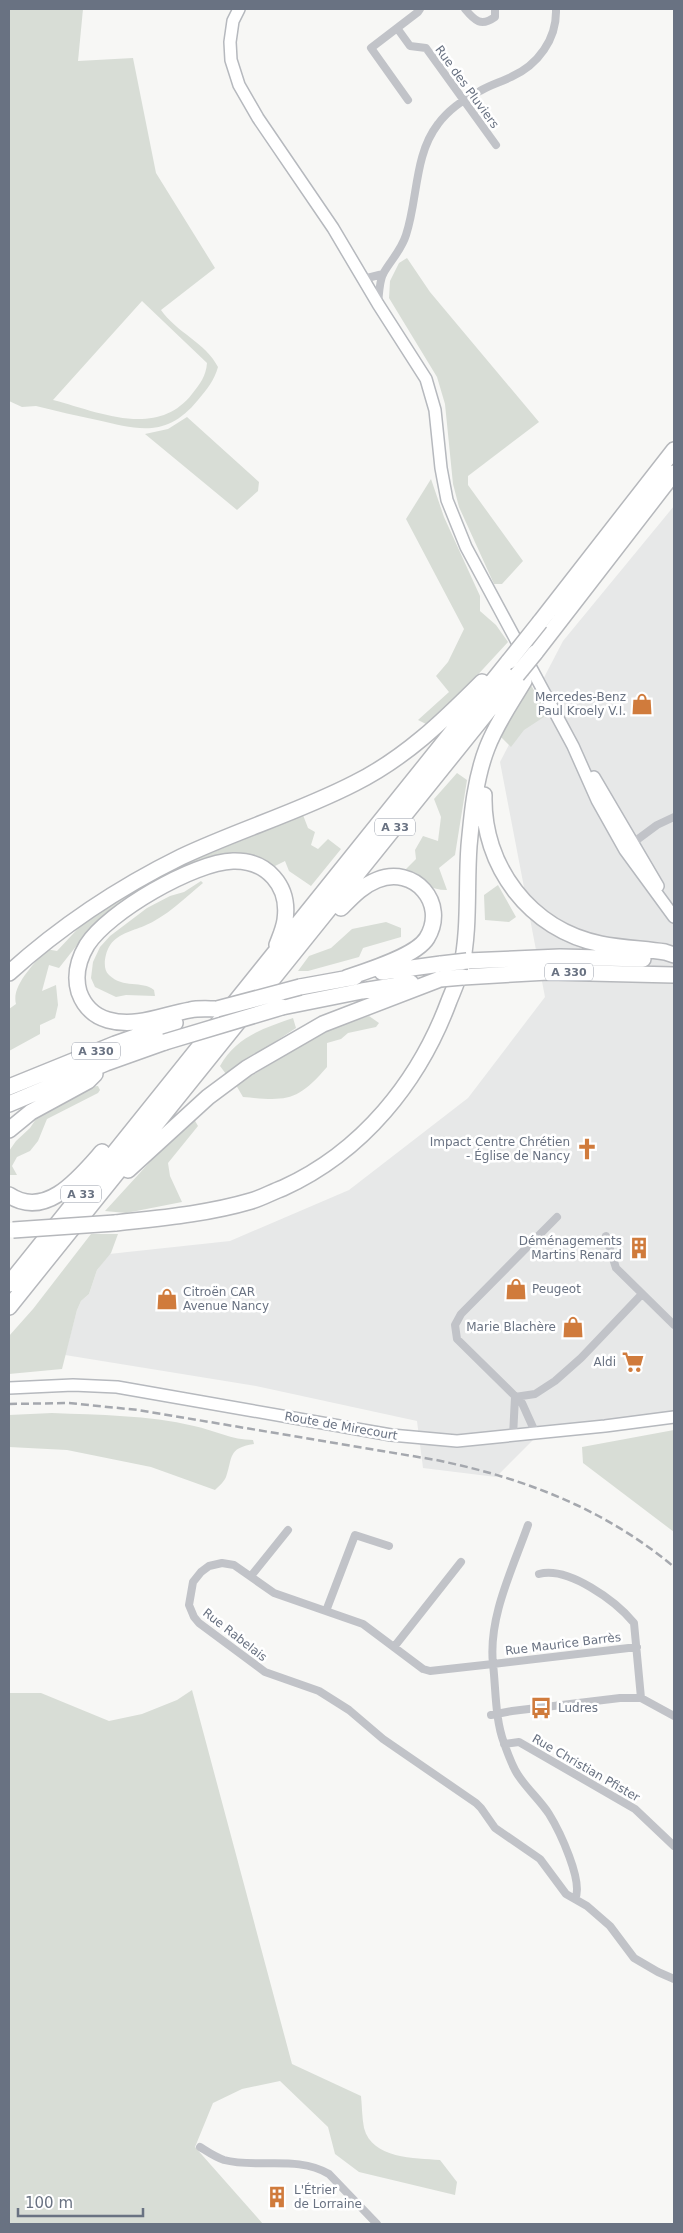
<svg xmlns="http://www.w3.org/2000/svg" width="683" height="2233" font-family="'DejaVu Sans',sans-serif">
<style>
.built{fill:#e7e8e8}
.green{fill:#d8ddd6;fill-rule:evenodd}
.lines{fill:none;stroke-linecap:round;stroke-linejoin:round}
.secondary-casing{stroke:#b6b9be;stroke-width:14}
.highway-casing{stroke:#b6b8bc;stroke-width:18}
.street{stroke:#c1c3c8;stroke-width:8}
.secondary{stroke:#fff;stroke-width:11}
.highway{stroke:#fff;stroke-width:15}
.rail{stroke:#a5a8ae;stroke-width:2.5;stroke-dasharray:8 4;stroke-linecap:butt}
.highway-bridge-casing{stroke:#b6b8bc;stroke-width:18;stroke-linecap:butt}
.highway-bridge{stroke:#fff;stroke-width:15}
.labels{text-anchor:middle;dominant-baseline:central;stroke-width:5;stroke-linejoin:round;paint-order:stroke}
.shield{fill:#fff;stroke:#969ca8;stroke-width:1}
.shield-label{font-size:11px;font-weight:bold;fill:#697282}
.street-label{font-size:12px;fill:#697282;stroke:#fff}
.poi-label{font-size:12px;fill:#697282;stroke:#fff;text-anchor:end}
</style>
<rect width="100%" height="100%" fill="#f7f7f5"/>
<path class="built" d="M674,506v909l-134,18 -44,44 -73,-9 -6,-47 -161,-35 -191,-31 12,-45 4,-9 8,-7 8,-24 12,-16 121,-13 119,-51 119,-92 77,-101 -45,-235 63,-121z"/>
<path class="green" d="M9,9h74l-5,52 55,-3 23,115 59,95 -54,42c15,22 45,33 57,57 -4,14 -11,22 -20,33 -31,38 -59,30 -101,20 -20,-4 -40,-9 -61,-14l-14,1 -13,-6zM142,301l65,62c-1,13 -7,21 -15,31 -35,45 -93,18 -139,6z
M407,258l23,34 109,130 -71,54v9l55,76 -21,23h-8l-35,-77 -6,-23 -8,-80 -8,-27 -48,-79 1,-17 9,-18z
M187,417l72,65 -1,9 -21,19 -92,-76 23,-5z
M431,479l13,38 36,79v15l16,14 12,17 -48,52 -34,30 -8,-4 31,-28 -13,-16 12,-14 16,-33 -58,-110z
M531,685l16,30 -23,15 -13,17 -10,-10 22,-42z
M457,773l10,7 -12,75 -16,13 8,22c-17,0 -29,-8 -41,-21l10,-10 -1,-9 8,-14 15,5 3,-24 -7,-18z
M303,815l5,13 7,4 -4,13 7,4 10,-10 13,10 -30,37 -22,-15 -4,-10 -10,5 -28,-11 -128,50 -27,21 -33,42 -10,-3 -7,26 14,-6 2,20 -3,13 -15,7v9l-31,17v-42l7,-5c-5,-19 19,-40 30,-55l11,2 28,-30 73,-46z
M201,881l2,2c-18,15 -37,34 -59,43 -12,5 -28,8 -35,21 -4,7 -7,22 0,28 14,14 33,5 45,15l1,6 -29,-1 -10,2 -21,-10 -4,-9 2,-16 7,-15 10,-11 37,-28 23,-12 14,-4z
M498,885l18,32 -7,5 -24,-2 -1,-25z
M386,922l15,6v9l-38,11 -4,9 -51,14h-10l11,-15 22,-8 21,-19z
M369,1016l10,7 -3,4 -28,6 -7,6 -14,4v24c-30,35 -40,34 -84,30l-7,-12 95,-57z
M293,1018l3,10 -70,46 -6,-8c16,-29 44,-38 73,-48z
M98,1086l2,4 -2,3 -51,26 -9,22 -8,10 -13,6 -5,9 5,9h-8v-24l7,-10 14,-13 8,-12 50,-29z
M194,1119l4,7 -30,37 2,13 12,26 -56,11 -21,-2 65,-71z
M91,1234h27l-7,19 -14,17 -8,24 -8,7 -4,9 -15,59 -53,5v-38l24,-27z
M52,1413c47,2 96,2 142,13 20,4 38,14 59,14l1,4c-27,4 -21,14 -28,33 -2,5 -7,9 -11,13l-64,-23 -84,-17 -58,-3v-32z
M674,1430v102l-91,-69 -1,-16z
M192,1690l100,374 69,32c1,10 1,22 3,32 8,31 51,30 76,32l17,22 -2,13 -96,-23 -24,-18 -7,-27 -48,-46 -38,8 -29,14 -18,44 68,77h-254v-531h32l68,28 33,-7 35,-14z"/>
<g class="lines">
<g class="secondary-casing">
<path id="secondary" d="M239,9l-6,12 -3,21 1,18 8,25 19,33 75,110 45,76 48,75 9,31 6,58 6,32 19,47 107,199 24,54 28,50 49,67
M594,777l64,109
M9,1388l64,-3 44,2 274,48 66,6 148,-15 69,-9"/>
</g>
<g class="highway-casing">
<path id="highway" d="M540,622l134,-172
M535,653l139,-180
M484,795c-2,71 46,135 117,149 21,4 43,5 64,8l9,3
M341,908c12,-12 21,-22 36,-28 37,-15 71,23 50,58 -11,18 -60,33 -81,40
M467,961l93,-4 83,2
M382,972l59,-8
M9,973c52,-47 109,-85 172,-116 57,-27 118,-45 174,-74 50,-25 88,-62 127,-101
M463,977l85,-5 126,3
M300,987l55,-10
M282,1007l80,-16 49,-8
M217,1009c-9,0 -18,-1 -27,1 -27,5 -54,18 -82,10 -14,-4 -24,-14 -29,-28 -5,-17 -1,-32 8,-47 21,-33 107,-83 146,-84 34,-1 57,25 52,59 -1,8 -5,17 -8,25
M9,1087l106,-43 60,-21
M9,1104l97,-41 59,-21
M9,1130l22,-18 57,-31 7,-7
M128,1170l80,-73 39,-29 76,-44 117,-45
M9,1195c37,25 71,-18 93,-43
M115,1223c45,-5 92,-9 136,-22 11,-3 21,-9 32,-13 79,-36 136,-106 166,-187 4,-10 9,-21 12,-32 9,-40 5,-82 8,-123 3,-32 6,-67 18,-98 9,-24 24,-45 37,-67
M9,1284l500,-623
M9,1307l508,-632"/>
</g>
<path class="street" d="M465,9c10,12 16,18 30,8v-8
M397,28l13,18 16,2 70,97
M408,100l-37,-52 47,-36 2,-3
M363,279l20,-5
M378,304c1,-9 1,-21 5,-30 7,-13 18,-23 23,-39 12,-36 8,-80 32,-111 11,-15 26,-25 42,-33 10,-6 21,-9 31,-14 27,-12 46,-38 45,-68
M630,845l27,-20 17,-8
M606,1236l10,32 58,57
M515,1397l20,-3 20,-13 26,-23 61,-64
M536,1434l-14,-31 -65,-64 -2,-14 6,-11 96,-97
M513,1436l2,-39
M528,1525c-15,43 -40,92 -35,139l144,-17
M539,1574c29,-8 77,27 95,49l7,75
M251,1576l37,-46
M326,1611l29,-76 34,11
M394,1647l67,-85
M491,1715l21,-4 108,-13h21l33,18
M504,1744l15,-2 116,67 39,37
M575,1899c9,-17 -16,-69 -26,-85 -9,-14 -22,-25 -31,-39 -6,-9 -10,-21 -14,-32 -9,-24 -8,-53 -11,-79l-63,7 -7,-2 -60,-45 -89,-31 -40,-28 -12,-2 -13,3 -8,6 -8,10 -4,23 5,12 5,6 66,49 54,19 30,19 34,29 93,64 5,5 14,20 45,31 26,35 21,12 23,20 24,32 24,14 16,7
M200,2147c8,5 15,10 24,13 34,9 73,-5 105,14l48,50"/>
<use href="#secondary" class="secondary"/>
<use href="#highway" class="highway"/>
<path class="rail" d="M9,1404l60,-1 69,7 298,50c88,18 169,49 238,107"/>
<g class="highway-bridge-casing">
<path id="highway-bridge" d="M509,661l31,-39
M517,675l18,-22
M441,964l26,-3
M440,979l23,-2
M217,1009l83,-22
M165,1042l117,-35
M13,1230l102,-7"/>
</g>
<use href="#highway-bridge" class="highway-bridge"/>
</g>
<defs>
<g id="shop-bare" transform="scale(1.725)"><path d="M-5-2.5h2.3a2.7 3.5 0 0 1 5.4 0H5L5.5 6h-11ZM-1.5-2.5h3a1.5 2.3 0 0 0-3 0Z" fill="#d07b3c" stroke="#fff" stroke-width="2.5" paint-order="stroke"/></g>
<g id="church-bare" transform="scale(1.725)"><path d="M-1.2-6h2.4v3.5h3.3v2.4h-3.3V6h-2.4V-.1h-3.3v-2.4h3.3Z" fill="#d07b3c" stroke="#fff" stroke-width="2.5" paint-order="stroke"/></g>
<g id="building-bare" transform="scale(1.725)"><path d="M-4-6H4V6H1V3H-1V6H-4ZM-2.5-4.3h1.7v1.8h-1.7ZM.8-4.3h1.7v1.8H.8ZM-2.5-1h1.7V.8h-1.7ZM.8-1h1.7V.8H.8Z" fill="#d07b3c" stroke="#fff" stroke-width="2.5" paint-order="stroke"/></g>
<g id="supermarket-bare" transform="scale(1.725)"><path d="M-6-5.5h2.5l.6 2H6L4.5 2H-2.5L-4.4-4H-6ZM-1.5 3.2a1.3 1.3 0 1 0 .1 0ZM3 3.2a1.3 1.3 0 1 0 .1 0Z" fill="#d07b3c" stroke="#fff" stroke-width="2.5" paint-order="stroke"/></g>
<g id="bus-bare" transform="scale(1.725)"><path d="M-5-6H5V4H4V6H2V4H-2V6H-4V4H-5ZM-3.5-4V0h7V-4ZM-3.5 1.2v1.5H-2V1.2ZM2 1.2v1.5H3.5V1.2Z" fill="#d07b3c" stroke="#fff" stroke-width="2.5" paint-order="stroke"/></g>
</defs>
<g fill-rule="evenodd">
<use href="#shop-bare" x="642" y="704"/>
<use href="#church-bare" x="587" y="1149"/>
<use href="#building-bare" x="639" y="1248"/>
<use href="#shop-bare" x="516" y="1289"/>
<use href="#shop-bare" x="167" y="1299"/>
<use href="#shop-bare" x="573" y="1327"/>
<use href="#supermarket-bare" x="633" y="1362"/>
<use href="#bus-bare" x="541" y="1708"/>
<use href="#building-bare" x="277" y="2197"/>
</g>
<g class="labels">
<g class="shield">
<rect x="375" y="818.5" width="40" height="17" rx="4"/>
<rect x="545" y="963.5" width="48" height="17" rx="4"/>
<rect x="72" y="1042.5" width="48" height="17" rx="4"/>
<rect x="61" y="1185.5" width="40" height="17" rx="4"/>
</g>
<g class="shield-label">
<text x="395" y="827">A 33</text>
<text x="569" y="972">A 330</text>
<text x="96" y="1051">A 330</text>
<text x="81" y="1194">A 33</text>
</g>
<g class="street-label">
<text transform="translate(467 87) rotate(54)">Rue des Pluviers</text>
<text transform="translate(341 1426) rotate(10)">Route de Mirecourt</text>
<text transform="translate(235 1635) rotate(38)">Rue Rabelais</text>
<text transform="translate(563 1644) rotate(-7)">Rue Maurice Barrès</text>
<text transform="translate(586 1768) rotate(30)">Rue Christian Pfister</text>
</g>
<g class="poi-label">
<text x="626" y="697">Mercedes-Benz<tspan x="626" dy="14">Paul Kroely V.I.</tspan></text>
<text x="570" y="1142">Impact Centre Chrétien<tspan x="570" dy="14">- Église de Nancy</tspan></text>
<text x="622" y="1241">Déménagements<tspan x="622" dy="14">Martins Renard</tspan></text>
<text x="532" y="1289" text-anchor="start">Peugeot</text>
<text x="183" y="1292" text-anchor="start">Citroën CAR<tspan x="183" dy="14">Avenue Nancy</tspan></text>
<text x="556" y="1327">Marie Blachère</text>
<text x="616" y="1362">Aldi</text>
<text x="558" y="1708" text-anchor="start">Ludres</text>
<text x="294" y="2190" text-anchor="start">L'Étrier<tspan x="294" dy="14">de Lorraine</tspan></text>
</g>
</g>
<rect width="683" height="2233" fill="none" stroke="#697282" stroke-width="20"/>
<path d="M18 2208v8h125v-8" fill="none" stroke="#697282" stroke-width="2.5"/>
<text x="25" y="2208" font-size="15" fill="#697282" stroke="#ffffff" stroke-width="4" paint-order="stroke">100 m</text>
</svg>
